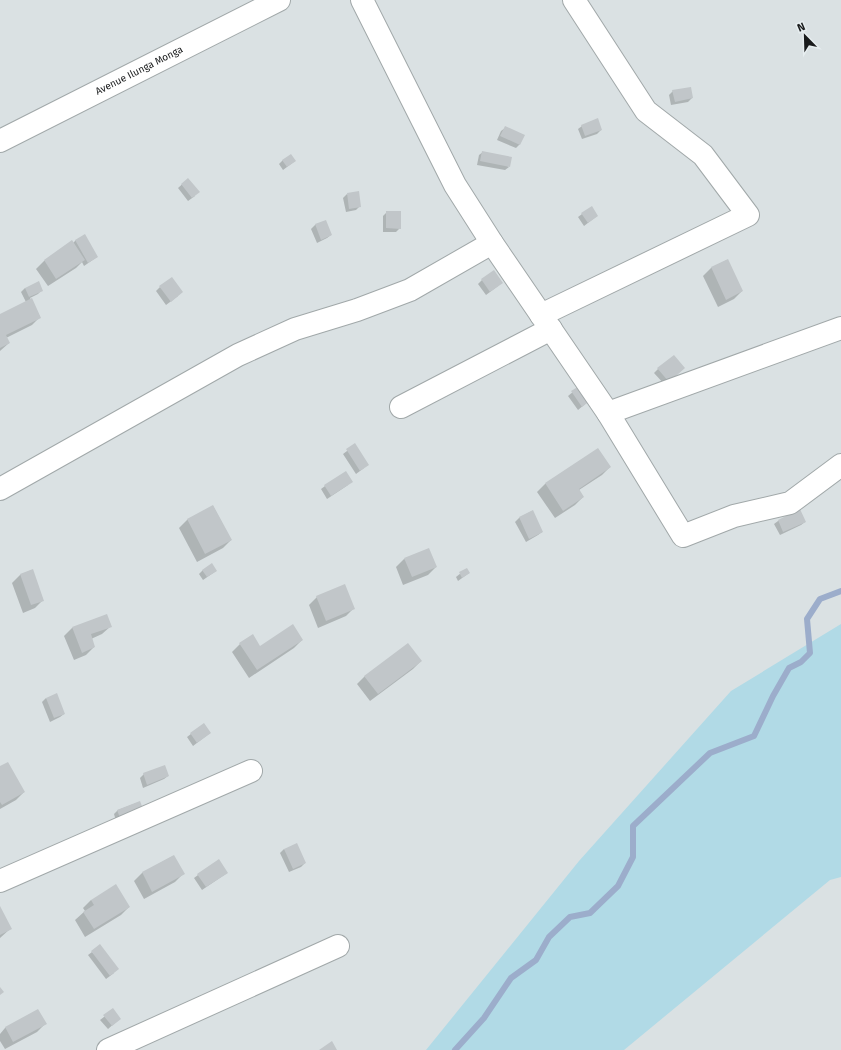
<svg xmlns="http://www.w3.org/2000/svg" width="841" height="1050" font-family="'Fira Sans',sans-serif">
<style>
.green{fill:#b1dae6}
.shadow{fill:#0003}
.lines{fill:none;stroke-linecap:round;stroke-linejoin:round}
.stream{stroke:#9cadcb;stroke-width:6}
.building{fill:#c1c6c9}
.minor-casing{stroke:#a1a8a9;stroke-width:24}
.minor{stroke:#fff;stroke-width:22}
.labels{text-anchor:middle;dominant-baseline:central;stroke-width:4;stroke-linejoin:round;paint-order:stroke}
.street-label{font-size:10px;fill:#191b1c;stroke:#e7eef0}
</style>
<rect width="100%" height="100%" fill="#dae1e3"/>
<path class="green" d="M841,624v253l-11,3 -206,170h-198l153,-189 152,-170z"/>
<path class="shadow" d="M673,91l19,7 -4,4 -17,3 -2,-10z
M582,126l19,4 -4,4 -15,5 -4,-10z
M505,128l15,16 -4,4 -19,-8 4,-9z
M483,152l26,15 -4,3 -28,-5 2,-10z
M283,160l12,1 -12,9 -4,-6z
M188,179l7,17 -7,5 -10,-13z
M347,194l13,12 -4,4 -10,2 -3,-14z
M387,212l13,16 -4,4h-13v-16z
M582,214l15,2 -13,10 -6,-9z
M325,221l6,14 -4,3 -10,5 -6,-14 4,-4z
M76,240l21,17 -13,9 -2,-4 -6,6 -28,18 -12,-17 8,-8 28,-20 1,2z
M727,260l15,31 -8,8 -16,8 -15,-31 8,-8z
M482,280l16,6 -12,9 -8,-11z
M160,287l18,9 -12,9 -10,-14z
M25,288l17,2 -4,4 -8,4 10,19 -8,8 -26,13 3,5 -9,8v-36l26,-13 -5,-10z
M684,368l-19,17 -11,-12 4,-4z
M580,386l10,14 -12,10 -10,-14z
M355,445l9,23 -8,6 -13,-20z
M598,449l12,18 -8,8 -23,15 4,7 -8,8 -20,13 -18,-26 8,-8z
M348,485l-21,14 -6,-10 4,-3z
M213,506l18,34 -8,8 -26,14 -18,-34 8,-8z
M532,511l10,21 -4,3 -12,7 -11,-20 4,-4z
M800,511l5,11 -4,3 -21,10 -6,-11 4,-3z
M404,559l32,8 -8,8 -25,10 -7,-18z
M466,569l3,4 -11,8 -2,-4z
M32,570l11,30 -8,8 -12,5 -11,-30 8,-8z
M203,570l13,1 -13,9 -4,-6z
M317,597l37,11 -8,8 -28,12 -9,-23z
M111,626l-9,8 -11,5 3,8 -8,8 -12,5 -10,-24 8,-8z
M302,640l-8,8 -45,30 -17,-26 8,-8 20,3z
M421,661l-8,8 -43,32 -13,-17 8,-8z
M46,698l18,16 -4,3 -10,5 -8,-20z
M204,724l6,9 -17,13 -6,-9z
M0,767l24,25 -8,8 -16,9z
M144,774l24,2 -4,3 -21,9 -3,-10z
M139,802l-23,19 -2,-7 4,-4z
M284,849l21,14 -4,4 -12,5 -9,-19z
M173,856l10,18 -8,8 -31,17 -10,-18 8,-8z
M227,873l-25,17 -8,-12 4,-3z
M91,900l38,7 -8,8 -36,22 -10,-17 10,-9 -2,-3z
M0,909l10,20 -10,9z
M92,952l22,21 -8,6 -18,-24z
M113,1010l3,12 -8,7 -8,-9z
M38,1011l7,13 -8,8 -32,17 -5,-8v-7l5,-6z"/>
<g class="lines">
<path class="stream" d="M455,1050l29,-32 27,-40 25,-18 13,-23 21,-20 20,-4 28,-27 15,-29v-31l77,-73 44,-17 19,-40 16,-28 12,-6 9,-9 -3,-34 13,-20 21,-8"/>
</g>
<path class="building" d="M691,87l2,11 -18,4 -3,-12z
M598,118l4,12 -17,6 -4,-11z
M505,126l20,9 -5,10 -20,-9z
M482,151l30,6 -2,10 -30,-6z
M291,154l5,7 -9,6 -5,-7z
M188,178l12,14 -8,6 -11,-14z
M359,191l2,16 -12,2 -2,-16z
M592,206l6,10 -10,7 -7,-10z
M386,211h15v18l-15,-1z
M326,220l6,15 -11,5 -6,-16z
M85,234l13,23 -10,6 -13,-23z
M72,240l13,20 -29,19 -12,-19z
M728,259l15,32 -17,9 -15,-33z
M494,270l9,13 -13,9 -9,-13z
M172,277l11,15 -12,10 -12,-16z
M39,281l4,10 -14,6 -4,-9z
M32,298l9,20 -35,17 4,8 -10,5v-34z
M674,355l11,13 -16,14 -12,-14z
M581,385l10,15 -9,7 -11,-16z
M355,443l14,22 -9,6 -14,-22z
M598,448l13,19 -32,22 5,8 -21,14 -18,-28z
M346,471l7,11 -22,14 -7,-11z
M213,505l19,35 -27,14 -18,-35z
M800,509l6,13 -23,10 -5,-12z
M533,510l10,22 -14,7 -10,-22z
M429,548l8,19 -25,10 -8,-19z
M212,563l5,8 -10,6 -5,-7z
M467,568l3,5 -8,5 -3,-6z
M33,569l11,32 -13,4 -11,-31z
M345,584l10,25 -29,12 -10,-25z
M107,614l5,13 -21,7 4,13 -13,6 -10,-26z
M293,624l10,16 -46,30 -18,-27 14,-9 7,12z
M408,643l14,18 -44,33 -14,-18z
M57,693l8,21 -11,4 -8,-20z
M204,723l7,10 -14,10 -7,-10z
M8,762l17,30 -23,13 -2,-3v-36z
M165,765l4,11 -22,9 -4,-12z
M140,801l3,8 -23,9 -3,-8z
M297,843l9,20 -13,6 -9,-20z
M174,855l11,19 -33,18 -10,-20z
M219,859l9,14 -22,14 -9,-13z
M116,884l14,23 -36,22 -11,-17 11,-7 -3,-5z
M0,906l12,23 -12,6z
M100,944l19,25 -9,7 -19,-25z
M0,987l4,5 -4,3z
M113,1008l8,11 -9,7 -9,-11z
M38,1009l9,15 -34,18 -8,-15z
M332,1041l5,9h-18z"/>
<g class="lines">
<g class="minor-casing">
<g id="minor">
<path d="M362,0l93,185 37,58 116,170 75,123 51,-20 56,-13 51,-38"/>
<path id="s1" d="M0,141l279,-141"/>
<path d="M541,315l207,-100 -45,-60 -57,-44 -72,-111"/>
<path d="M401,407l150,-78"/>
<path d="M608,413l233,-85"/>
<path d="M0,489l238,-134 57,-26 62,-19 53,-20 82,-47"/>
<path d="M0,881l251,-110"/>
<path d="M108,1050l230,-104"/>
</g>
</g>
<use href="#minor" class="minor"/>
</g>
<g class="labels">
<g class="street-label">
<text stroke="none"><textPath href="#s1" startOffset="156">Avenue Ilunga Monga</textPath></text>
</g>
</g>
<g transform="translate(805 36) rotate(337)" stroke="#e7eef0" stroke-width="3" paint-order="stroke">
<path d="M0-3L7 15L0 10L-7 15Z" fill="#191b1c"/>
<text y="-6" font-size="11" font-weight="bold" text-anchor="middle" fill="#191b1c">N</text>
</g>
</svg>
